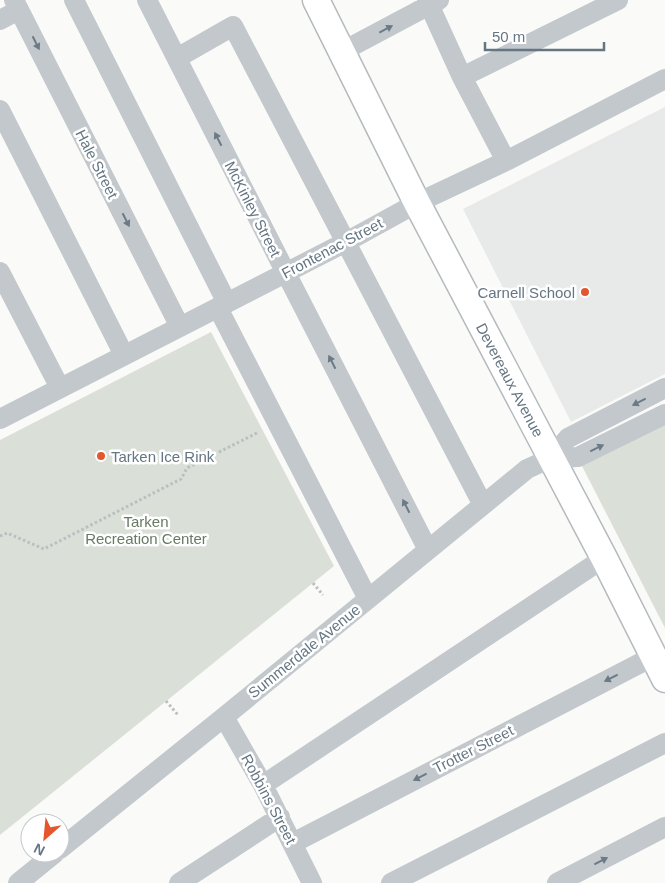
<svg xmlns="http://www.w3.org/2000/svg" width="665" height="883" font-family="Helvetica,sans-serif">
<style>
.built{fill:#e8e9e9}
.green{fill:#dadfd7}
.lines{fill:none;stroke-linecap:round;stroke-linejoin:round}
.major-casing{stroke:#b5babe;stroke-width:29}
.path{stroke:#bbbfc2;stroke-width:3;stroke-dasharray:2.5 2.5;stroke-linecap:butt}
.minor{stroke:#c3c8cc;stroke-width:20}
.major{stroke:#fff;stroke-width:26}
.oneway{fill:#6a7a87}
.poi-dot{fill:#e4572e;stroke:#fff;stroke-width:2}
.labels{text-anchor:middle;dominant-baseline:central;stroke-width:5;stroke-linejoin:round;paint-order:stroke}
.street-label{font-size:15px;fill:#657683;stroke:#fff}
.poi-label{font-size:15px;fill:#657683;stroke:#fff;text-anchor:end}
.park-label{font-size:15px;fill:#687a64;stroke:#fff}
</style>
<rect width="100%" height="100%" fill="#fafaf8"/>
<path class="built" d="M665,107v267l-94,48 -108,-213z"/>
<path class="green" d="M211,332l123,234 -334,269v-395z
M665,423v205l-84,-164z"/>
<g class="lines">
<g class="major-casing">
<path id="major" d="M316,0l101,203 187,355 61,121"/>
</g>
<path class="path" d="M0,536l7,-3 37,16 137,-70 6,-11 72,-36
M313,583l10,12
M166,701l12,14"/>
<path class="minor" d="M14,0l166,327
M74,0l153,303
M147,0l139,273 142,277
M427,0l35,77 44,84
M0,20l19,-10
M343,51l96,-51
M177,58l56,-32 250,479
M462,77l156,-77
M0,110l124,245
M0,272l60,116
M218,308l150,291
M0,419l346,-177 71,-39 89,-42 159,-82
M551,458l17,-20 97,-50
M224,717l39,68 49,98
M263,785l341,-227
M293,843l361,-187
M60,849l164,-132 303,-248 24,-11 27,-1 87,-43
M18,883l37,-30
M179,883l101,-66
M391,883l274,-140
M557,883l108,-56"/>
<use href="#major" class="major"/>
</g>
<defs><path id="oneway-solid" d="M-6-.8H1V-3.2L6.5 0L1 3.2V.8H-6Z" transform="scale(1.25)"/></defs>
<g class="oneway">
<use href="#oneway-solid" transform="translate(386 29) rotate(-28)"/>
<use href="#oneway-solid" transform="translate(36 43) rotate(63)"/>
<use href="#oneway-solid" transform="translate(218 139) rotate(-117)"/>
<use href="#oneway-solid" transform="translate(126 220) rotate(63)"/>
<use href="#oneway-solid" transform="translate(332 362) rotate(-117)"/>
<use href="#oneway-solid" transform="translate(639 402) rotate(153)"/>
<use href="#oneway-solid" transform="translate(597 448) rotate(-26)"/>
<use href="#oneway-solid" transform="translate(406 506) rotate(-117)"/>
<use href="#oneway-solid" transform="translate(611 678) rotate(153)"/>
<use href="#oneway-solid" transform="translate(420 777) rotate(153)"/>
<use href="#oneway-solid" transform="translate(601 861) rotate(-27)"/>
</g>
<g class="poi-dot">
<circle cx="585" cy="292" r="5"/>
<circle cx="101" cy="456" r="5"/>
</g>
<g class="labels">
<g class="street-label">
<text transform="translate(97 164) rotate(63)">Hale Street</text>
<text transform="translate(253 209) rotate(63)">McKinley Street</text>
<text transform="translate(332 248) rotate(-28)">Frontenac Street</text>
<text transform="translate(510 380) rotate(62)">Devereaux Avenue</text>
<text transform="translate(304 651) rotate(-39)">Summerdale Avenue</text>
<text transform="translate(473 749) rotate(-27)">Trotter Street</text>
<text transform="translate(269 799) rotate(62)">Robbins Street</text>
</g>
<g class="poi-label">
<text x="575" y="292">Carnell School</text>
<text x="111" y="456" text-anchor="start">Tarken Ice Rink</text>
</g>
<g class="park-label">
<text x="146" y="521">Tarken<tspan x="146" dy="17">Recreation Center</tspan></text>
</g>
</g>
<g transform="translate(45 838) rotate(207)"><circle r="24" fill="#ffffff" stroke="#c1c8cd"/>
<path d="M0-4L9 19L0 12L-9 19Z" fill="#e4572e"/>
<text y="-8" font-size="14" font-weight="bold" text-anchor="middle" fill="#657683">N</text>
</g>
<path d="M485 42v8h119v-8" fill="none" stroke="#657683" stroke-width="2.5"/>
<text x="492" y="42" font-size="15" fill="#657683" stroke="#ffffff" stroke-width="4" paint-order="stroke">50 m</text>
</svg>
